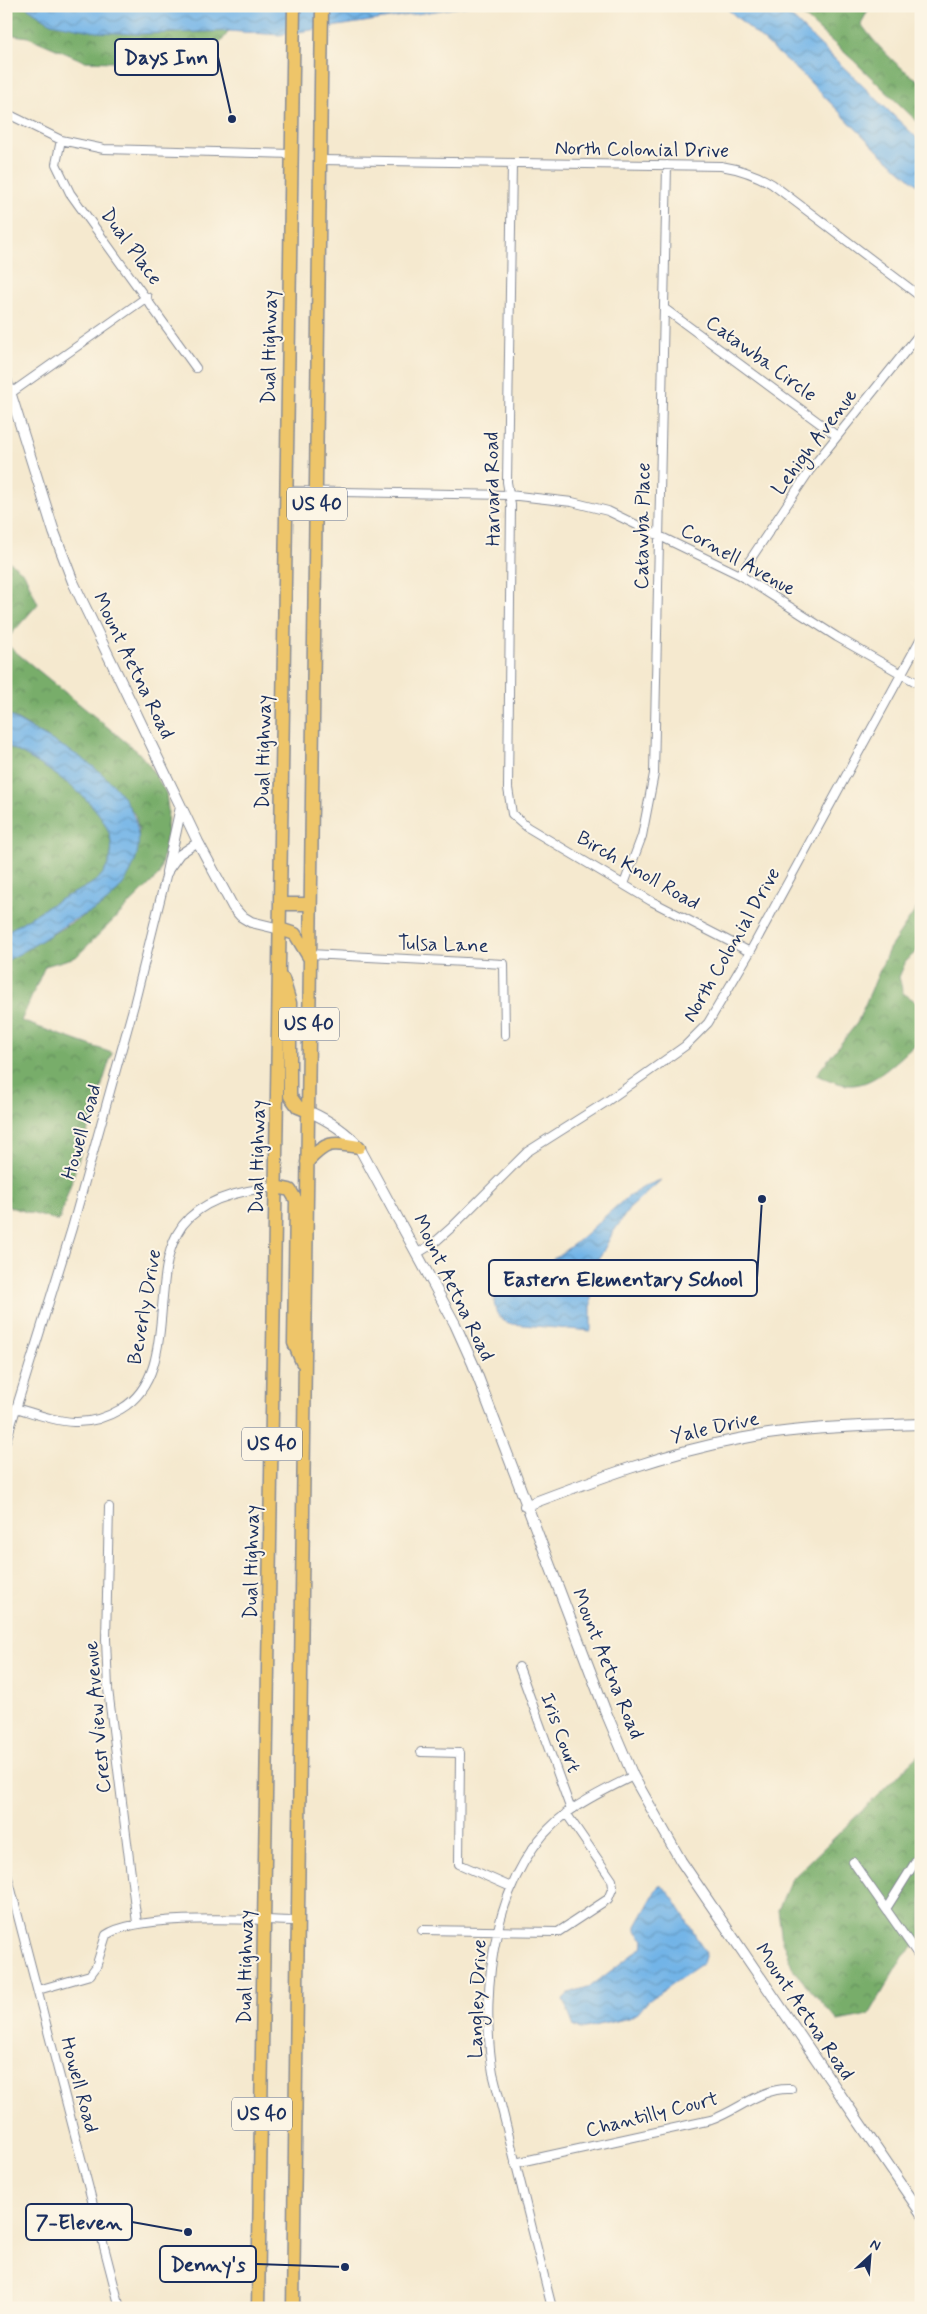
<svg xmlns="http://www.w3.org/2000/svg" width="927" height="2314" font-family="Mynerve,sans-serif">
<style>
.forest{fill:url(#forest-crowns);stroke:#4a6e64}
.water{fill:url(#water-waves);stroke:#4672a2}
.lines{fill:none;stroke-linecap:round;stroke-linejoin:round}
.minor-casing{stroke:#888c96;stroke-width:10}
.tertiary-casing{stroke:#888c96;stroke-width:12}
.primary-casing{stroke:#888c96;stroke-width:15}
.minor{stroke:#fff;stroke-width:8}
.tertiary{stroke:#fff;stroke-width:10}
.primary{stroke:#eec569;stroke-width:12}
.labels{text-anchor:middle;dominant-baseline:central;stroke-width:4;stroke-linejoin:round;paint-order:stroke}
.shield{fill:#fcf5e5;stroke:#5e6a86;stroke-width:1}
.shield-label{font-size:19px;font-weight:bold;fill:#1b2f5e}
.street-label{font-size:20px;fill:#1b2f5e;stroke:#fcf5e5}
.leader{fill:none;stroke:#1b2f5e;stroke-width:2}
.callout-dot{fill:#1b2f5e;stroke:#fcf5e5;stroke-width:2}
.callout{fill:#fcf5e5;stroke:#1b2f5e;stroke-width:2}
.callout-label{font-size:21px;text-anchor:middle;font-weight:bold;fill:#1b2f5e}
</style>
<defs>
<pattern id="forest-crowns" width="20" height="18" patternUnits="userSpaceOnUse" patternTransform="scale(1.25)"><rect width="20" height="18" fill="#78ad6b"/><path d="M2 6a3 3 0 1 1 6 0M12 15a3 3 0 1 1 6 0" fill="none" stroke="#628d5b"/></pattern>
<pattern id="water-waves" width="16" height="10" patternUnits="userSpaceOnUse" patternTransform="scale(1.25)"><rect width="16" height="10" fill="#72b4e7"/><path d="M0 5q4-4 8 0t8 0" fill="none" stroke="#5d93be"/></pattern>
</defs>
<rect width="100%" height="100%" fill="#fcf5e5"/>
<filter id="ink" filterUnits="userSpaceOnUse"><feTurbulence type="fractalNoise" baseFrequency=".02" numOctaves="2"/><feDisplacementMap in="SourceGraphic" scale="10" xChannelSelector="R" yChannelSelector="G"/><feConvolveMatrix kernelMatrix="1 2 1 2 8 2 1 2 1" color-interpolation-filters="sRGB"/></filter>
<filter id="wash" filterUnits="userSpaceOnUse"><feTurbulence type="fractalNoise" baseFrequency=".0096" numOctaves="4" result="noise"/><feDisplacementMap in="SourceGraphic" scale="20" xChannelSelector="R" yChannelSelector="G"/><feGaussianBlur stdDeviation="1.12" result="paint"/><feColorMatrix in="noise" values="0 0 0 0 0 0 0 0 0 0 0 0 0 0 0 0 0 1.4 0 .05"/><feComposite in="paint" operator="in"/></filter>
<g filter="url(#wash)">
<rect width="100%" height="100%" fill="#f5e9cf"/>
<path class="forest" d="M6,6h19l26,17 87,11 91,-3 -8,11 -49,6 -14,9 -16,6 -58,-2 -56,-24 -22,-3z
M792,6h78l-9,18c16,22 36,43 60,58v43l-68,-65z
M6,562h4l14,11 14,31 -32,36z
M6,644l132,108 11,13 17,28 2,17 -2,33 -7,32 -83,82 -31,9 -24,55 91,32 -53,168 -53,-15v-245l93,-54 29,-31 7,-18 4,-28 -4,-15 -14,-21 -40,-36 -75,-45z
M6,745c38,20 133,73 98,127 -9,14 -32,21 -45,28 -18,10 -35,22 -53,32z
M921,902v45l-15,14 -7,16 4,16 18,12v35c-22,17 -49,52 -79,44 -9,-2 -17,-6 -26,-9l41,-52 32,-74z
M921,1753v185l-18,19 -34,58 -31,6 -44,-50 -12,-30 -4,-31 13,-30z"/>
<path class="water" d="M25,6l114,2 16,-2h313l-189,29 -50,-4 -91,3 -41,-2 -46,-9z
M724,6h56l141,136v46l-42,-36 -76,-77z
M6,713c31,22 67,35 96,61 42,37 51,82 9,124 -12,12 -29,17 -43,25 -20,13 -40,27 -62,38v-29c18,-10 35,-22 53,-32 13,-7 36,-14 45,-28 35,-54 -60,-107 -98,-127z
M661,1180l-32,29 -17,25 -14,27 -7,38v32l-79,-7c-13,-4 -17,-10 -18,-24l5,-7c25,-16 51,-31 75,-49 28,-22 51,-53 87,-64z
M659,1885h3c18,19 29,46 44,68l-3,10 -55,38 -10,12 -9,5 -48,11 -7,-2 -11,-28 6,-6 22,-7 51,-39 2,-7 -8,-9v-5z"/>
</g>
<g filter="url(#ink)">
<g class="lines">
<g class="minor-casing">
<path id="minor" d="M6,113l55,27 43,9 188,5
M61,140l-5,24 14,29 126,175
M321,160l400,6c19,3 34,8 51,18l149,113
M512,164l-5,318 4,23 -3,283 4,26 15,13 124,74 99,51
M665,309l172,127
M11,393l136,-96
M287,491l222,4 63,7 36,9 132,64 97,62 84,48
M740,575l70,-105 111,-138
M624,884l18,-48 12,-62 13,-609
M310,954l194,10 1,71
M418,1253l16,-10 18,-16 75,-75 79,-50 79,-56 23,-23 42,-71 171,-314
M16,1408c40,12 66,24 105,1 57,-33 29,-125 56,-175 18,-34 64,-44 99,-47
M6,1441l66,-213 62,-223 33,-133 13,-18 18,-12
M109,1507l-3,132 2,50 29,234
M519,1667l52,143
M421,1752l39,1 -1,111 52,23
M853,1862l68,97
M6,1870l114,438
M886,1909l35,-56
M422,1930l136,2 50,-33 5,-12 -1,-7 -46,-67
M38,1990l52,-15 6,-8 10,-32c33,-22 147,-15 190,-14
M515,2163l196,-43c27,-9 50,-33 80,-31
M552,2308l-59,-235c-14,-83 1,-206 74,-260 20,-15 44,-26 66,-37"/>
</g>
<g class="tertiary-casing">
<path id="tertiary" d="M6,379l48,153 19,50 125,260 35,65 8,9 10,6 29,7
M167,872l14,-65
M308,1111c20,9 37,19 51,36l96,177 18,40 132,346 28,66 48,85 240,352
M525,1506c71,-27 140,-53 214,-67 60,-12 121,-13 182,-15"/>
</g>
<g class="primary-casing">
<path id="primary" d="M280,904h30
M280,929l15,5 15,25
M283,979l7,24v93l8,11 10,4
M307,1162c20,-21 24,-20 52,-15
M276,1187l14,3 6,10 -2,143 8,19
M258,2308l36,-2302
M293,2308l29,-2302"/>
</g>
<use href="#minor" class="minor"/>
<use href="#tertiary" class="tertiary"/>
<use href="#primary" class="primary"/>
</g>
</g>
<g class="labels">
<g class="shield">
<rect x="287" y="487.5" width="60" height="33" rx="4"/>
<rect x="279" y="1007.5" width="60" height="33" rx="4"/>
<rect x="242" y="1427.5" width="60" height="33" rx="4"/>
<rect x="232" y="2097.5" width="60" height="33" rx="4"/>
</g>
<g class="shield-label">
<text x="317" y="504">US 40</text>
<text x="309" y="1024">US 40</text>
<text x="272" y="1444">US 40</text>
<text x="262" y="2114">US 40</text>
</g>
<g class="street-label">
<text transform="translate(642 150) rotate(1)">North Colonial Drive</text>
<text transform="translate(131 247) rotate(54)">Dual Place</text>
<text transform="translate(270 347) rotate(-89)">Dual Highway</text>
<text transform="translate(761 359) rotate(36)">Catawba Circle</text>
<text transform="translate(815 442) rotate(-53)">Lehigh Avenue</text>
<text transform="translate(493 489) rotate(-91)">Harvard Road</text>
<text transform="translate(643 526) rotate(-89)">Catawba Place</text>
<text transform="translate(738 560) rotate(29)">Cornell Avenue</text>
<text transform="translate(133 666) rotate(64)">Mount Aetna Road</text>
<text transform="translate(264 752) rotate(-89)">Dual Highway</text>
<text transform="translate(638 871) rotate(30)">Birch Knoll Road</text>
<text transform="translate(443 945) rotate(2)">Tulsa Lane</text>
<text transform="translate(732 945) rotate(-60)">North Colonial Drive</text>
<text transform="translate(82 1132) rotate(-74)">Howell Road</text>
<text transform="translate(258 1157) rotate(-89)">Dual Highway</text>
<text transform="translate(453 1288) rotate(64)">Mount Aetna Road</text>
<text transform="translate(145 1307) rotate(-80)">Beverly Drive</text>
<text transform="translate(715 1428) rotate(-12)">Yale Drive</text>
<text transform="translate(252 1562) rotate(-89)">Dual Highway</text>
<text transform="translate(607 1664) rotate(68)">Mount Aetna Road</text>
<text transform="translate(98 1717) rotate(-95)">Crest View Avenue</text>
<text transform="translate(560 1733) rotate(70)">Iris Court</text>
<text transform="translate(246 1967) rotate(-89)">Dual Highway</text>
<text transform="translate(478 1999) rotate(-88)">Langley Drive</text>
<text transform="translate(804 2012) rotate(56)">Mount Aetna Road</text>
<text transform="translate(79 2085) rotate(75)">Howell Road</text>
<text transform="translate(652 2115) rotate(-14)">Chantilly Court</text>
</g>
</g>
<path class="leader" d="M232 119L218 57M762 1199L757 1278M188 2232L132 2222M345 2267L256 2264"/>
<g class="callout-dot">
<circle cx="232" cy="119" r="5"/>
<circle cx="762" cy="1199" r="5"/>
<circle cx="188" cy="2232" r="5"/>
<circle cx="345" cy="2267" r="5"/>
</g>
<g class="callout">
<rect x="115" y="39" width="103" height="36" rx="5"/>
<rect x="489" y="1260" width="268" height="36" rx="5"/>
<rect x="26" y="2204" width="106" height="36" rx="5"/>
<rect x="160" y="2246" width="96" height="36" rx="5"/>
</g>
<g class="callout-label">
<text x="166" y="64">Days Inn</text>
<text x="623" y="1286">Eastern Elementary School</text>
<text x="79" y="2229">7-Eleven</text>
<text x="208" y="2271">Denny's</text>
</g>
<rect width="927" height="2314" fill="none" stroke="#fcf5e5" stroke-width="25"/>
<g transform="translate(870 2256) rotate(26)" stroke="#fcf5e5" stroke-width="4" paint-order="stroke">
<path d="M0-4L9 19L0 12L-9 19Z" fill="#1b2f5e"/>
<text y="-8" font-size="14" font-weight="bold" text-anchor="middle" fill="#1b2f5e">N</text>
</g>
</svg>
